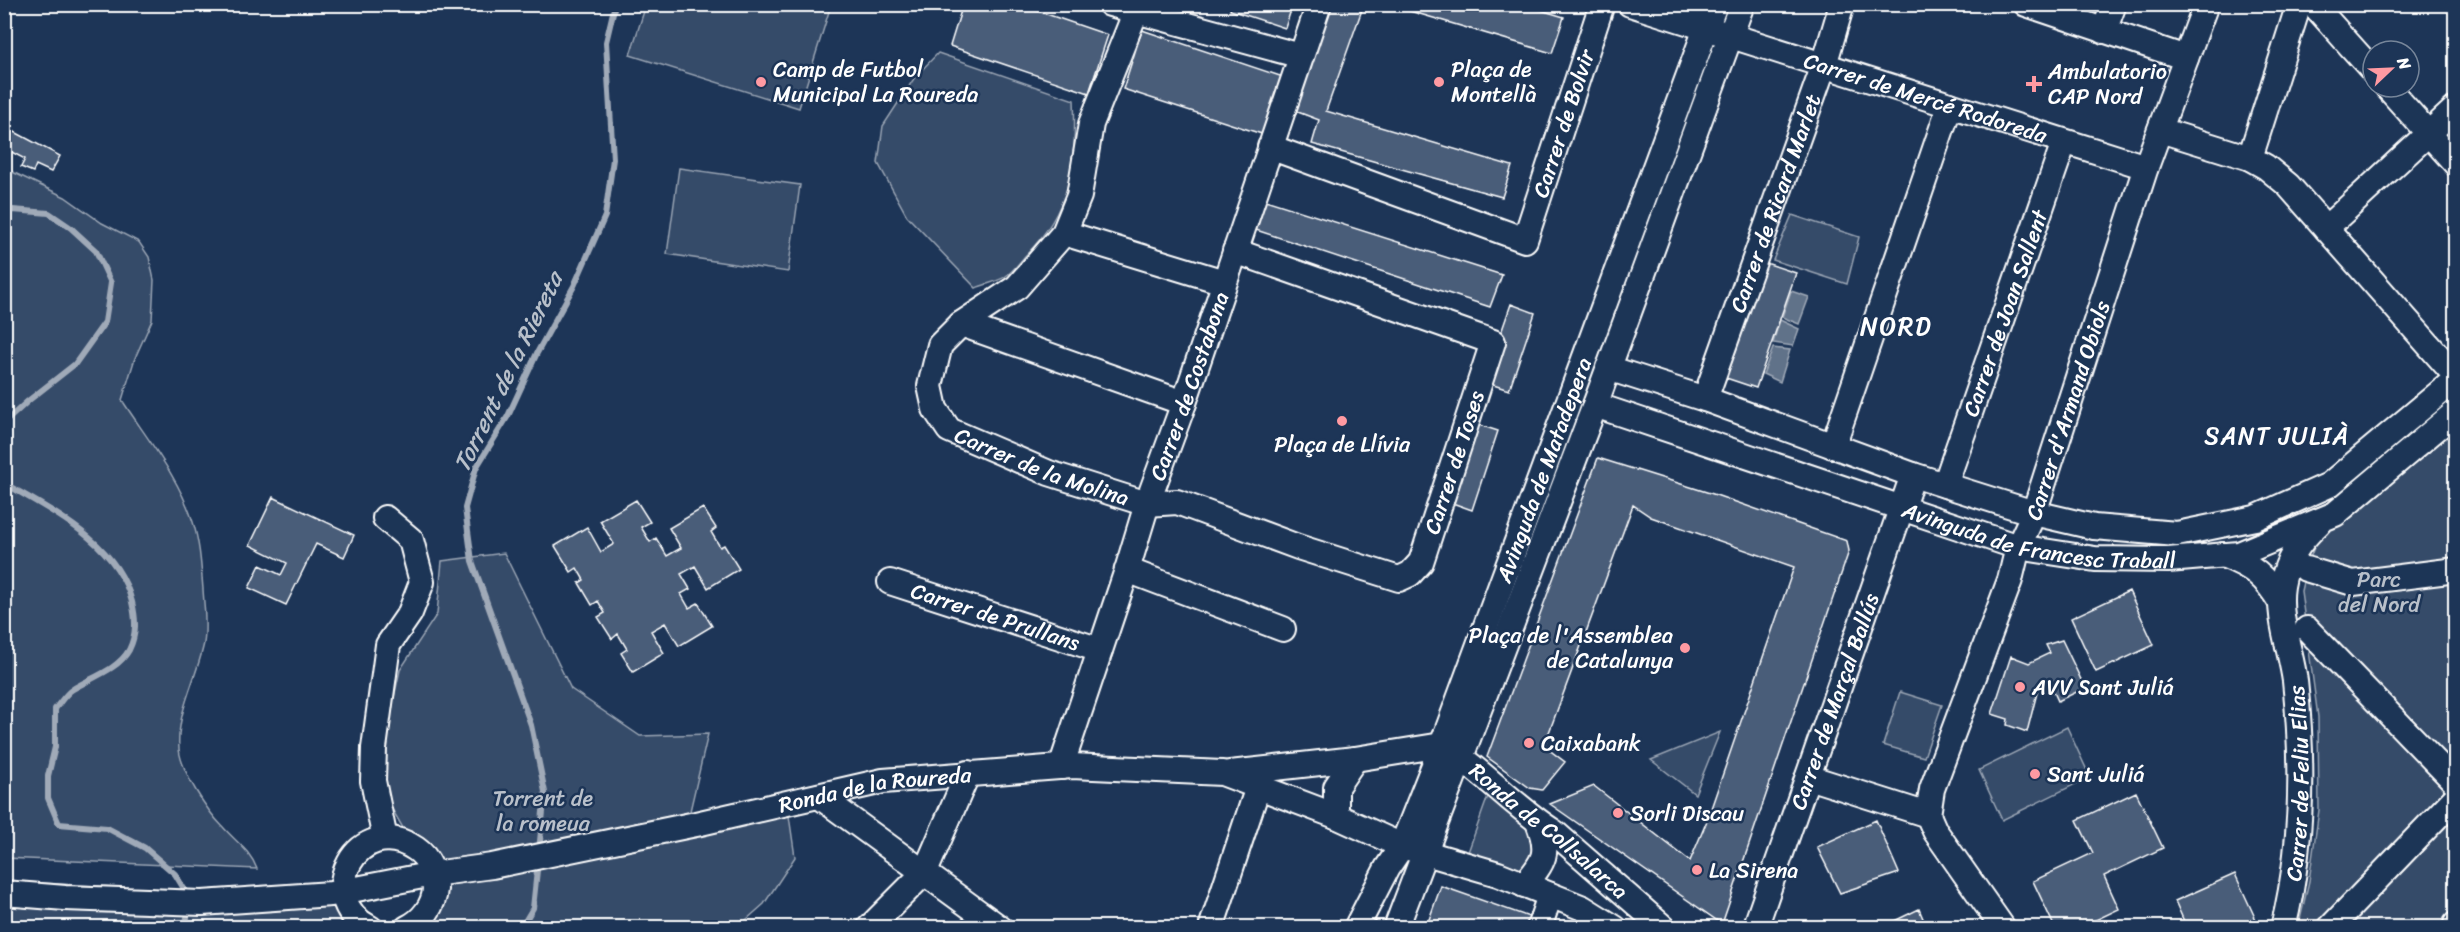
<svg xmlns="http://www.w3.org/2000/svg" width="2460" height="932" font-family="Sriracha,sans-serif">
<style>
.green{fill:#364b69;stroke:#9aa5b4;stroke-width:1.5}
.water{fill:#617289;stroke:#a0aab8;stroke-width:1.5}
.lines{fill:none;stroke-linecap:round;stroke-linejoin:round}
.stream{stroke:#a0aab8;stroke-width:6}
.building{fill:#4a5d79;stroke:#fff;stroke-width:1.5}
.minor-casing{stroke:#fff;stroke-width:28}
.minor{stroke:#1d3557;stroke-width:24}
.poi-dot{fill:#ff9aa2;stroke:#1d3557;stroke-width:2}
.labels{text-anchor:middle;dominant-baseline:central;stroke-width:5;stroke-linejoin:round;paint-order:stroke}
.poi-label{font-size:22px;fill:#fff;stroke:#1d3557;text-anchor:start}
.street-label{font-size:22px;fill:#fff;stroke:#1d3557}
.park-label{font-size:22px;fill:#b9c0ca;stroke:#1d3557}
.water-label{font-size:24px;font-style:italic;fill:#b8c0ca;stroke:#1d3557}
.neighbourhood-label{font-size:24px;letter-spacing:1.5px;fill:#fff;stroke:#1d3557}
.quarter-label{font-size:26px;letter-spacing:1.5px;fill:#fff;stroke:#1d3557}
</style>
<rect width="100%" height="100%" fill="#1d3557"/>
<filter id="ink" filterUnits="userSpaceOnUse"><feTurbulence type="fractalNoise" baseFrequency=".0167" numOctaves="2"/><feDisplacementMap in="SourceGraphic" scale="12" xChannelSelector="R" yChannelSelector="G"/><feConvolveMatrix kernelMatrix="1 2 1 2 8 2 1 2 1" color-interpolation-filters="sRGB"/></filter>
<g filter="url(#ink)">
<path class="green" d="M646,5v-1l185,1 -32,103 -169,-53z
M938,53l136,47c3,63 -3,110 -49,156 -6,7 -12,15 -19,20 -8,6 -21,8 -30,12l-69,-72 -29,-53 5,-37 32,-49z
M4,168l61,29 37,26 37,19 10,15 5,23 -2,40 -17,38 -13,42c25,39 57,77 71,122 7,22 8,44 10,67 1,18 4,36 1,54 -7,35 -28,70 -25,106 2,22 28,62 44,78 13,15 27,23 34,42l-252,-11z
M679,168l121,17 -12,87 -121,-18z
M1792,215l67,22 -12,47 -74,-24z
M2455,412v515l-157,1 11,-47 10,-71 -1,-93 -17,-126 5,-22 10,-27 19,-28z
M504,553l67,136 69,47 68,-2 -18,77 2,24 97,-19 6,41 -31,47 -26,23h-313l8,-74 -30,-25 -21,-36 4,-58 14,-64 37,-56 5,-53z
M1900,692l42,13 -18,52 -41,-12z
M2067,727l23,50 -88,43 -23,-50z
M1720,732l-25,62 -44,-34z
M1488,796l42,34 7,20 -11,17 -12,4 -47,-16z
M4,881l340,18 4,28h-343z"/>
<path class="water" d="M1791,291l18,6 -10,27 -17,-7z
M1780,320l19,9 -6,17 -20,-3z
M1773,348l17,2 -10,32 -17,-8z"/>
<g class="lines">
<path class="stream" d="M4,212l9,-2 36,3 22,15 25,23 15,32 -6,39 -30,42 -47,37 -24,22
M4,483c49,29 113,59 128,119 4,17 5,32 -3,48 -11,20 -39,28 -56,39 -7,4 -13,14 -18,20v38l-7,29v22l11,26 48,4 38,20 30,26 14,23
M539,851l6,-59 -14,-67 -59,-164 -7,-53 11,-40 32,-52 29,-63 37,-67 31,-70 8,-57 -7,-117 9,-38
M185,928l4,-21
M521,928l12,-20 5,-47"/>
</g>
<path class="building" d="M963,4h54l91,31 -19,58 -139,-47z
M1232,4h61l-8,24 -55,-18z
M1324,4h40l-38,107 186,55 -10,31 -190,-53 7,-24 -29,-11z
M1386,4h135l43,13 -12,36z
M1142,30l144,48 -18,58 -145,-47z
M11,130l49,26 -9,16 -15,-7 -3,7 -12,-5 4,-8 -21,-11v-6z
M1259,198l243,77 -12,32 -240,-79z
M1763,262l33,11 -40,115 -33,-11z
M1511,304l24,9 -26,77 -25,-8z
M1470,422l28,9 -26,79 -28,-10z
M1598,458l115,36 134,47 2,10 -127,373 -172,-120 44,-18 96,75 16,-38 88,-256 -143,-50 -18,-12 -89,241 21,16 -23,28 -12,-2 -43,-31z
M273,497l81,38 -10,22 -28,-13 -30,61 -37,-17 11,-23 21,10 6,-12 -37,-18z
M636,500l14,22 -9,5 9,15 6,-4 11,18 14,-8 -12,-20 34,-20 13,20 -5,4 9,15 4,-2 15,24 -31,19 -13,-22 -14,8 9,15 -9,5 8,14 9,-5 14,23 -33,20 -14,-23 -14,8 13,22 -31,19 -12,-19 6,-4 -9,-15 -6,5 -14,-22 7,-4 -7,-12 -6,4 -13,-22 5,-3 -7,-12 -6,4 -16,-26 32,-19 14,25 13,-8 -14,-23z
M2129,591l25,54 -58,27 -25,-54z
M2062,640l23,48 -27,13 -9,-20 -10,4 -12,47 -20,-7 1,-6 -16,-5 19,-58 18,7 21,-10 -4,-8z
M2136,792l27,56 -59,28 15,33 -40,19h-24l-22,-47 60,-28 -16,-33z
M1876,820l23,53 -59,20 -23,-46z
M2235,874l23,50 -9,4h-62l-12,-27z
M1441,886l94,33 -3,9h-106z
M1919,909l8,19h-47z"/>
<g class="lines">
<g class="minor-casing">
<g id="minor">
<path d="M1110,4l191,52"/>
<path id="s1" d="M1630,4l516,163"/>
<path d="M2026,4l160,54"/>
<path d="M2313,4l60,67"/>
<path id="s2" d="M1136,11l-45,113 -12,72 -15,37 -47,54 -56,37 -21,21 -10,41 5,23 14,21 100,43 98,31 30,-2 121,45 101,32 11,-5 11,-12 72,-220 -258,-91"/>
<path d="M2104,31l10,-27"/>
<path d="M2387,87l69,77"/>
<path d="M2160,130l90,28 16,9 22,18 168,191"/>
<path id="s3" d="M1270,147l255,93 77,-236"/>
<path d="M2250,158l49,-154"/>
<path d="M2326,228l130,-120"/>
<path d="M1064,233l160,49"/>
<path d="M961,324l223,79"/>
<path d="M1608,368l97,31 208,76 121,38 60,14 83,7 78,-16 74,-33 127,-106"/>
<path id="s4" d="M1705,399l119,-334 18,-61"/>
<path id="s5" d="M1595,405l423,142 77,12 73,1 71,-6 96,-40 121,-102"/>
<path d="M1833,446l117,-341"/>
<path id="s6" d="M1945,485l119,-343"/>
<path d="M385,518l26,22 11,42 -12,31 -22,32 -14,103 -1,33 12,58"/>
<path d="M2223,555c30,12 42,21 58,48"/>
<path d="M2306,569l47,14 103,-13"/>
<path d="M1127,570l156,59"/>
<path id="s7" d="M890,582l210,68"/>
<path d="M2307,629l149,154"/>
<path id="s8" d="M1061,767l66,-197 20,-66 37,-101 135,-399"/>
<path id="s9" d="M1230,773l125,-14 87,-14c41,25 72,62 112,87l110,96"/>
<path d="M1808,777l120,38"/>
<path d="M819,796l181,132"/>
<path id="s10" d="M1928,815l4,-26 78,-209 8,-33 16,-34 112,-346 60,-163"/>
<path d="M1928,815l7,16 68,97"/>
<path d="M1336,816v-29l19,-28"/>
<path d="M1524,885c21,-24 26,-32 14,-63"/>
<path id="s11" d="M4,893l61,5 137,5 129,-9 102,-20 59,-8 204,-42 187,-43 189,-15 150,7 114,43 66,30 96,28 85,34 32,20"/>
<path d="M370,928c-59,-30 -11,-118 46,-79 13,9 19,25 19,40 -1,17 -13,32 -28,39"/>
<path d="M869,928l56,-56 43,-99"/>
<path d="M1211,928l47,-141"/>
<path id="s12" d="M1356,928l31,-60 15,-22 40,-101 273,-741"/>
<path d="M1396,928l199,-523 147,-401"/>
<path d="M1539,928l11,-33"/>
<path id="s13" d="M1755,928l158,-453"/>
<path id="s14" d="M2283,928c20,-81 21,-164 12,-247 -4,-30 -18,-64 -13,-95 4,-26 17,-45 36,-62"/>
<path d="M2330,928l126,-131"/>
<path d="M2455,928l1,-4"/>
</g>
</g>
<use href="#minor" class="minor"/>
</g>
</g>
<g class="poi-dot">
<circle cx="761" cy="82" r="6"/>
<circle cx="1439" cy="82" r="6"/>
<path d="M2031 75h6v6h6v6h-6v6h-6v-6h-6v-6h6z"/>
<circle cx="1342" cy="421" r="6"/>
<circle cx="1685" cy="648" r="6"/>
<circle cx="2020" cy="687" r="6"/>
<circle cx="1529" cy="743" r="6"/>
<circle cx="2035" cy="774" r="6"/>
<circle cx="1618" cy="813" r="6"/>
<circle cx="1697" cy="870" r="6"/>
</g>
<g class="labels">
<g class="poi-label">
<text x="773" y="69">Camp de Futbol<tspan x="773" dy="25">Municipal La Roureda</tspan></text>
<text x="1451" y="69">Plaça de<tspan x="1451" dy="25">Montellà</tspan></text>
<text x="2048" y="71">Ambulatorio<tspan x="2048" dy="25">CAP Nord</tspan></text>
<text x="1342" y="444" text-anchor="middle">Plaça de Llívia</text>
<text x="1673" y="635" text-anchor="end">Plaça de l'Assemblea<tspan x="1673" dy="25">de Catalunya</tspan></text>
<text x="2032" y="687">AVV Sant Juliá</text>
<text x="1541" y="743">Caixabank</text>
<text x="2047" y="774">Sant Juliá</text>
<text x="1630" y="813">Sorli Discau</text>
<text x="1709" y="870">La Sirena</text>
</g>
<g class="street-label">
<text stroke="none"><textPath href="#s1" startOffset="310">Carrer de Mercé Rodoreda</textPath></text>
<text stroke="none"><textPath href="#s3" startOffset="394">Carrer de Bolvir</textPath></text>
<text stroke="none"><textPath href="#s4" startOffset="208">Carrer de Ricard Marlet</textPath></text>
<text stroke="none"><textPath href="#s6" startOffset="182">Carrer de Joan Sallent</textPath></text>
<text stroke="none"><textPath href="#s8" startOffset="402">Carrer de Costabona</textPath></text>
<text stroke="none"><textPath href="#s10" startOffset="429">Carrer d'Armand Obiols</textPath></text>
<text stroke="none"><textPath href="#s2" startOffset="1104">Carrer de Toses</textPath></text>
<text stroke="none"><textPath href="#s2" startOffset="594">Carrer de la Molina</textPath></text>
<text stroke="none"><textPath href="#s12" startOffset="496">Avinguda de Matadepera</textPath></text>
<text stroke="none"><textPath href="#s5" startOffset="465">Avinguda de Francesc Traball</textPath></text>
<text stroke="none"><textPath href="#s7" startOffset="111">Carrer de Prullans</textPath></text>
<text stroke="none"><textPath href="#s13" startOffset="240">Carrer de Marçal Ballús</textPath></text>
<text stroke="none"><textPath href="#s14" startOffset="146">Carrer de Feliu Elias</textPath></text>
<text stroke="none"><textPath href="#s11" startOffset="882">Ronda de la Roureda</textPath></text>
<text stroke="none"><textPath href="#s9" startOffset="351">Ronda de Collsalarca</textPath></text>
</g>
<g class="park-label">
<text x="2379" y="579">Parc<tspan x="2379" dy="25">del Nord</tspan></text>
<text x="543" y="798">Torrent de<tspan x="543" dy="25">la romeua</tspan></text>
</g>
<g class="water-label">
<text transform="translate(508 372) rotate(-64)">Torrent de la Riereta</text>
</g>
<g class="neighbourhood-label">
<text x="2277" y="436">SANT JULIÀ</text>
</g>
<g class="quarter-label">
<text x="1896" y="326">NORD</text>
</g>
</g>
<rect width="2460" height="932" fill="none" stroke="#1d3557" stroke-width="24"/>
<rect x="12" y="12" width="2436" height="908" fill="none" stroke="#fff" stroke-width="2" filter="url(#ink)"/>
<g transform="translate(2391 69) rotate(67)"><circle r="28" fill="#1d3557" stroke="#77869a" stroke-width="1.5"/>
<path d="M0-4.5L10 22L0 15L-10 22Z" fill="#ff9aa2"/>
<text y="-9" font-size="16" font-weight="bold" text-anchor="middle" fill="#ffffff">N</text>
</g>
</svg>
